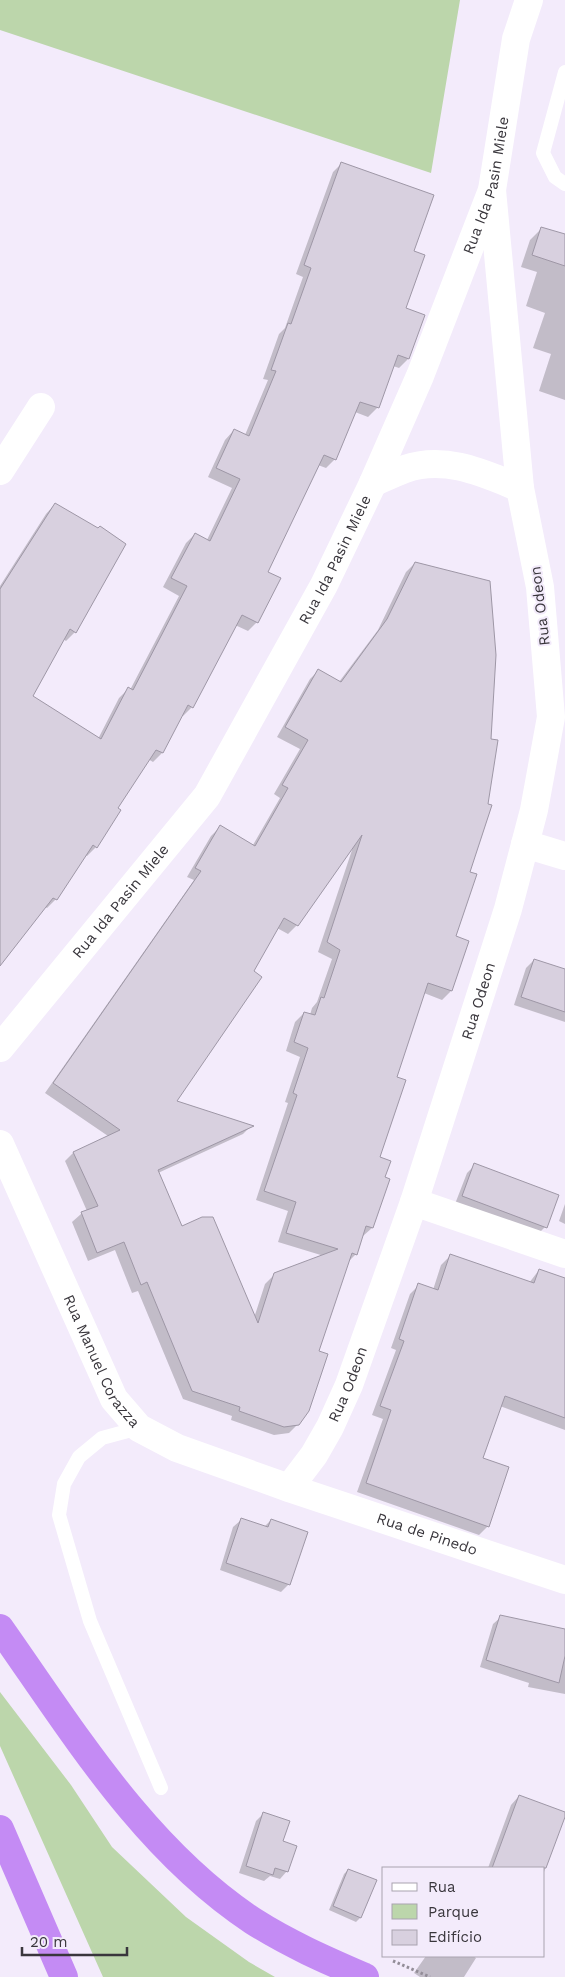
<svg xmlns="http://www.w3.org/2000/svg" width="565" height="1977" font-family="'Work Sans',sans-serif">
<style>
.green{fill:#bcd6ab}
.shadow{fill:#0003;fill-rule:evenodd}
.building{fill:#d8d0df;stroke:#9e97a6;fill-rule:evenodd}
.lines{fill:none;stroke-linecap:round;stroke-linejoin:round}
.path{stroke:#938d98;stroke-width:3;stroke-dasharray:2.5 2.5;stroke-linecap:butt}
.lane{stroke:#fff;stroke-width:14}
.street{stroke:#fff;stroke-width:28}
.highway{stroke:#c48bf4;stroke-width:28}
.labels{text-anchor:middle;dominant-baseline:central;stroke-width:4;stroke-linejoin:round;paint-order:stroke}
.street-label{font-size:15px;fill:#39363c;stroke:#f3ebfb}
</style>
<rect width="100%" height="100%" fill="#f3ebfb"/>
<path class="green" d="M0,0h460l-29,173 -431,-143z
M0,1692l71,93 41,62 74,70 63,45 26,15h-172l-103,-231z"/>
<path class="shadow" d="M342,163l70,89 -8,57 19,7 -15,43 -9,9 -6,-2 -15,41 -10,10 -13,-5 -20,47 -9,9 -8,-3 -51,107 -10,50 -9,9 -13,-6 -43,82 -9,9 -2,-1 -19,38 -9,9 -5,-3 -32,49 -20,39 -9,9 -2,-1 -29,44 -9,9 -2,-1 -45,55v-376l46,-72 9,-10 20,128 -9,9 -3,-2 -32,57 67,43 21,-41 9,-9 2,1 49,-94 -16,-9 23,-44 9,-9 12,6 25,-52 -24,-11 17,-37 9,-10 11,5 23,-55 -5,-1 16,-45 6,-6 18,-51 -7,-3 37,-102z
M542,228l23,8v164l-26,-9 12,-37 -18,-6 12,-35 -19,-7 11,-34 -16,-5 9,-27z
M415,563l53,309 -13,65 -4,54 -9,9 -18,-7 -28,85 -18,80 6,20 -12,50 -9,8h-1l-6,18 -9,9 -30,89 -19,72 -9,9 -15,2 -43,-15 1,-4 -49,-17 -45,-108 -6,2 -17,-43 -27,11 -16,-39 9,-8 6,-3 -22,-50 8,-8 35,-17 -63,-43 149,-213 -7,-3 24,-41 9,-9 33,18 27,-47 -6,-4 26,-45 -23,-12 33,-58 8,-8 21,11 39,-52 28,-58zM353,847l-35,105 14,7 -15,43 -5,6 -2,7 -6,-2 -9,9 -9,29 14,6 -15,45 3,1 -32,97 32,11 -10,31 46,14 -50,19 -9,9 -11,34 -73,-91 -23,-54 85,-39 8,-8 -76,-25 102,-173 11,6 9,-9z
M534,960l31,10v52l-51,-17 12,-37z
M475,1165l70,62 -8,8 -82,-31 12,-31z
M565,1204v20l-6,-3z
M450,1256l79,27 10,-13 26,9v151l-65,-24 -18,53 6,67 -9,9 -122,-43 26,-73 -11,-4 24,-65 -5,-2 19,-54 9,-9 14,5 8,-25z
M241,1520l23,7 7,-7 18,64 -8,8 -61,-22 13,-43z
M501,1617l64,13v64l-37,-7 1,-4 -49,-16 13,-43z
M519,1796l46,17 -21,59v-4h-56l23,-63z
M264,1813l18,29 5,29 -7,8 -10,-3 -6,5 -25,-8 17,-52z
M348,1870l27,11 -15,37 -4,4 -27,-12 15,-36z
M426,1956h47l3,2 -12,19h-44l-6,-4z"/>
<path class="building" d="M341,162l93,33 -20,56 11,4 -19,53 19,7 -16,44 -11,-4 -19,53 -19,-6 -24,58 -12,-5 -56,117 13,6 -23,45 -16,-8 -49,93 -5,-3 -25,48 -7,-3 -38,58 3,2 -24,38 -4,-3 -36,55 -4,-2 -53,68v-377l55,-86 43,25 2,-2 26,18 -50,89 -6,-4 -37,67 68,43 27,-52 5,3 54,-104 -16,-8 24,-45 15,8 30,-62 -24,-11 18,-39 15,7 27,-65 -5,-1 17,-47 3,1 20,-56 -7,-3z
M541,227l24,7v32l-33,-11z
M415,562l75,19 6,74 -5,84 7,1 -10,64 4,1 -22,67 7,2 -21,62 13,5 -17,50 -24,-8 -31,94 9,3 -26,77 11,4 -6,16 5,2 -17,49 -7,-2 -9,29 -5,-2 -33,98 9,3 -19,57 -10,14 -15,2 -45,-16 1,-4 -48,-16 -45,-109 -6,3 -17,-43 -27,11 -16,-41 17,-6 -25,-54 47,-22 -67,-47 148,-212 -6,-3 25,-43 35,21 33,-58 -6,-3 26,-45 -23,-13 33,-58 23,13 46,-63zM362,835l-35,107 13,8 -16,48 -3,-1 -6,18 -11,-3 -10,30 14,6 -15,45 4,2 -33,96 32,11 -10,31 52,16 -64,24 -16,50 -45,-106h-11l-20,9 -24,-56 96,-44 -77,-25 85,-124 -8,-6 30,-53 14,8z
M534,959l31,10v43l-44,-15z
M474,1163l85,32 -12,33 -85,-32z
M450,1254l84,29 5,-14 26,9v140l-60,-22 -22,62 26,9 -20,60 -123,-44 25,-73 -11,-4 24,-65 -5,-2 19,-56 20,7z
M241,1518l27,9 3,-8 37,13 -18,53 -64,-22z
M500,1615l65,14v27l-6,27 -73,-23z
M519,1795l46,17v5l-19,51h-54z
M263,1812l27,9 -7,20 14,5 -9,26 -13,-4 -2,7 -27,-9z
M348,1869l29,11 -16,38 -28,-12z"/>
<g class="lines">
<path class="path" d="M393,1961l37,16"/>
<path class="lane" d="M565,72l-22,81 12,24 10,7
M139,1428l-37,10 -23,19 -15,27 -5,31 31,106 71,167"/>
<g class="street">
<path d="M0,471l41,-64"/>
<path d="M373,483c11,-5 21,-10 32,-14 40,-14 78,4 115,19"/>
<path d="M525,844l40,12"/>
<path id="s1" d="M0,1048l207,-252 117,-211 49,-102 47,-107 72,-186 24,-151 13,-39"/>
<path id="s2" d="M0,1144l114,255 25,29 38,20 112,40 276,92"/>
<path d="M414,1202l151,52"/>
<path id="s3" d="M289,1488l25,-33 16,-28 19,-42 65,-183 94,-293 26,-99 17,-93 -11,-130 -20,-99 -28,-298"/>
</g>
<path class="highway" d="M0,1628c74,105 144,221 253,293 36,23 73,39 112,56
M0,1829l64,148"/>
</g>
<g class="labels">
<g class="street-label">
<text stroke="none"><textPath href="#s1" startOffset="1000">Rua Ida Pasin Miele</textPath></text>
<text stroke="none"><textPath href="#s1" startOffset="595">Rua Ida Pasin Miele</textPath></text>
<text transform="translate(540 606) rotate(-97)">Rua Odeon</text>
<text stroke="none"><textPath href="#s1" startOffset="190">Rua Ida Pasin Miele</textPath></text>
<text stroke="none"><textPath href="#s3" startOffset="525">Rua Odeon</textPath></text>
<text stroke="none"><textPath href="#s2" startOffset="240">Rua Manuel Corazza</textPath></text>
<text stroke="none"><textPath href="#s3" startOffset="120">Rua Odeon</textPath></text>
<text stroke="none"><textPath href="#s2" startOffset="625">Rua de Pinedo</textPath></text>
</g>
</g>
<rect x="382" y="1867" width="162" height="90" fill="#f3ebfb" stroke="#a9a3af"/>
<rect x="392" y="1883" width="25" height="8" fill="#ffffff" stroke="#a9a3af"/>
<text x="428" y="1892" font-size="15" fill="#39363c">Rua</text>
<rect x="392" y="1904" width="25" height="15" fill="#bcd6ab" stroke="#a9a3af"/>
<text x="428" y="1917" font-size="15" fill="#39363c">Parque</text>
<rect x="392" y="1930" width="25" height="15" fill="#d8d0df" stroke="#a9a3af"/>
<text x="428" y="1942" font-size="15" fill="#39363c">Edifício</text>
<path d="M22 1947v8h105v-8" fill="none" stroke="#39363c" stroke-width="2.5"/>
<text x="30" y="1947" font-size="15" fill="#39363c" stroke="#f3ebfb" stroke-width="4" paint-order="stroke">20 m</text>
</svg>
